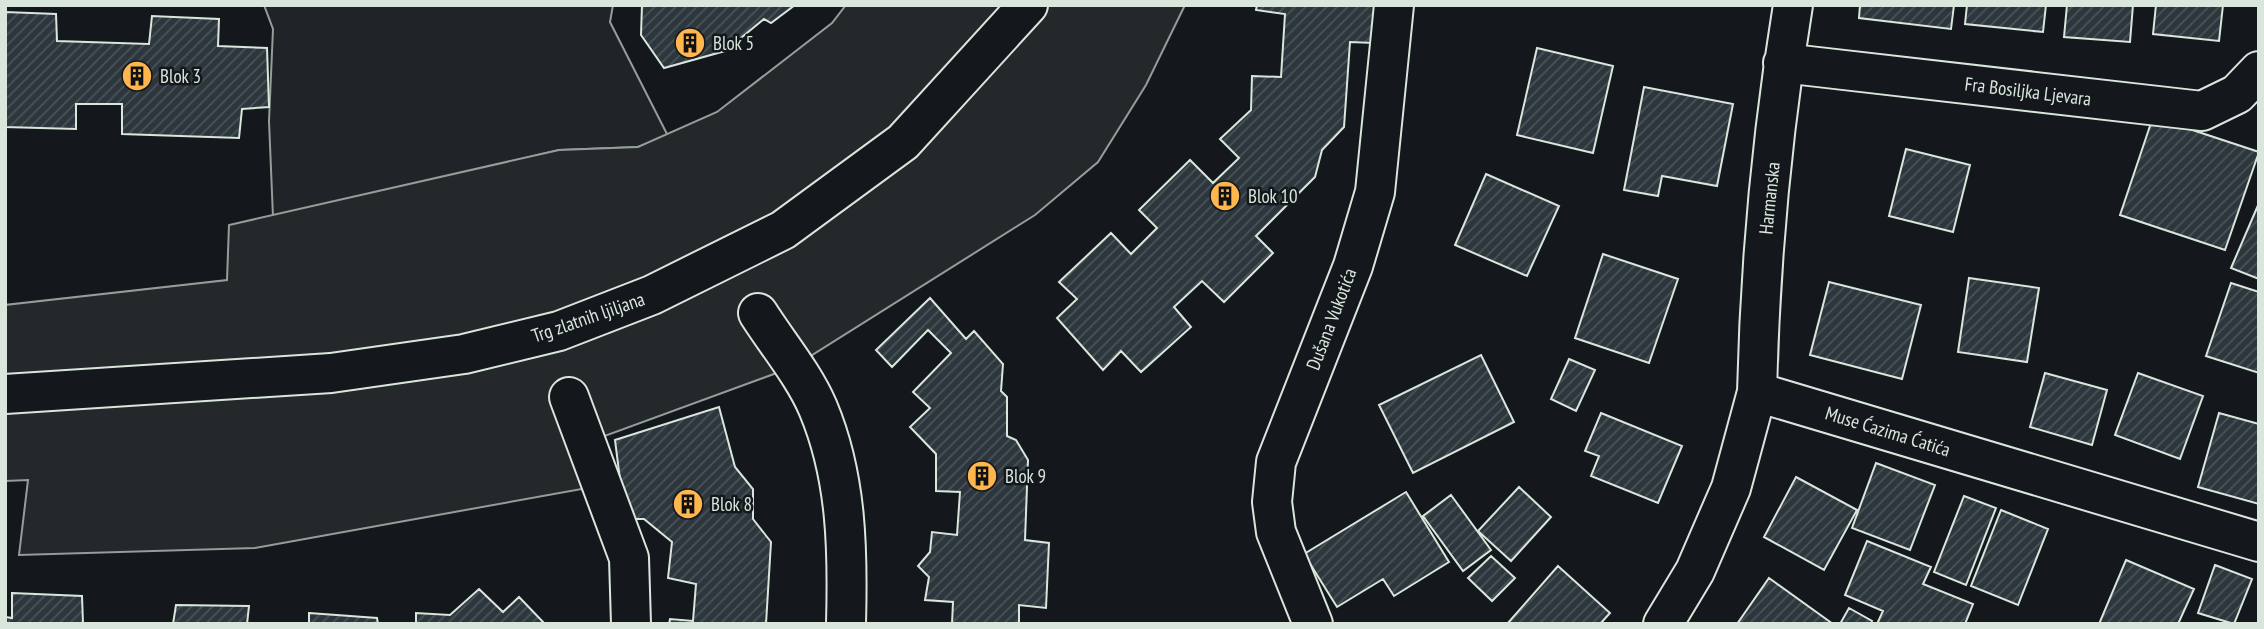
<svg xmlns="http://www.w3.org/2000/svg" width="2264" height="629" font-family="'PT Sans Narrow',sans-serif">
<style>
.green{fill:#202428;stroke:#939e99;stroke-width:2}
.parking{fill:#24282b;stroke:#939e99;stroke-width:2}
.building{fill:url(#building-hatch);stroke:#d8e6dc;stroke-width:2}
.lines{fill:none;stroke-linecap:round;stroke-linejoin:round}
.minor-casing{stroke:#d8e6dc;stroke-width:42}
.minor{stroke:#14181c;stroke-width:38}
.labels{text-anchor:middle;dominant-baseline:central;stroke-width:5;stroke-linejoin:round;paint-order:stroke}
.poi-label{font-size:19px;fill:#d8e6dc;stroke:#14181c;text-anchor:start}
.street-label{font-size:19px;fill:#d8e6dc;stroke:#14181c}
</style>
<defs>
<pattern id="building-hatch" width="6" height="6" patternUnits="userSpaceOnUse" patternTransform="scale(1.75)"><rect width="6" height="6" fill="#2c363c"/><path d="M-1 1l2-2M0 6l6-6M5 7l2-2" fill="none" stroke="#4a5358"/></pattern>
</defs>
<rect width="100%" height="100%" fill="#14181c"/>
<path class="green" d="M264,5h349l-3,17 58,114 -30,11 -79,3 -286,67 -4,-96 4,-92z"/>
<path class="parking" d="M846,5h339l-39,80 -48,77 -63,53 -242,152 -205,75 16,43 -349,63 -236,7 9,-75 -23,1v-176l222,-25 2,-55 330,-75 79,-3 79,-35 115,-89z"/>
<path class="building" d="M642,5h153l-24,18 -7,-4 -39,32 -61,17 -23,-33z
M1257,5h121l-4,38 -24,-1 -6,85 -22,23 -7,27 -59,59 17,17 -49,49 -22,-21 -28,26 17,20 -50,45 -20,-21 -18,19 -46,-52 20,-19 -18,-17 52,-49 20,21 26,-26 -18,-18 51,-50 23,23 26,-25 -19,-19 31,-29 1,-34 29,1 4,-63 -29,-4z
M1860,5h94l-3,24 -92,-11z
M1967,5h79l-3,27 -78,-8z
M2067,5h66l-3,37 -66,-5z
M2156,5h67l-4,36 -66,-7z
M5,12l51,2 1,27 92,3 3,-28 67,3 -1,27 49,2 2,59 -27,2 -3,29 -117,-4v-30h-46v25l-71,-2z
M1537,48l76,18 -20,87 -76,-18z
M1644,87l89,17 -16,82 -55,-10 -4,20 -34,-6z
M2153,117l106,35 -34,98 -105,-35z
M1906,149l64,16 -17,67 -64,-16z
M1486,174l73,32 -32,70 -72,-31z
M2259,203v76l-28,-11z
M1603,254l75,25 -29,84 -74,-25z
M1969,278l70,10 -12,74 -69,-10z
M1829,282l92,23 -19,74 -92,-24z
M2231,283l28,9v81l-53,-17z
M930,298l36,41 8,-8 29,33 -2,27 6,6v39l9,4 12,20 -3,80 24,3 -3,65 -27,-3v19h-67l1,-22 -28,-2 4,-23 -11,-11 12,-14 2,-20 25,3 3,-43 -24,-1v-37l-26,-27 20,-19 -17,-16 38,-39 -23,-23 -36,37 -16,-17z
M1481,355l33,67 -101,51 -34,-68z
M1569,359l26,11 -19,41 -25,-12z
M2045,373l62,17 -15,55 -62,-18z
M2138,373l65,23 -23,63 -65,-24z
M719,407l16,60 18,22v30l18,23 -5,82h-97l1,-5 23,2 3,-37 -28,-6 4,-36 -28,-23h-19l-10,-79z
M1601,413l81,33 -24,57 -67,-27 8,-20 -14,-5z
M2219,413l40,11v80l-61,-17z
M1876,463l59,22 -25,65 -58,-22z
M1796,477l61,33 -33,60 -60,-33z
M1519,487l32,30 -40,44 -33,-30z
M1406,492l43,70 -55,34 -11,-17 -46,28 -33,-53z
M1451,495l40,55 -28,21 -40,-55z
M1964,496l32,12 -30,77 -32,-13z
M2001,510l47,19 -30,76 -47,-19z
M1867,541l64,26 -8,17 50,20 -8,20h-88l6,-13 -38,-16z
M1491,556l24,22 -23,23 -24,-23z
M2126,560l68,29 -16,35h-79z
M2215,565l37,14 -18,45 -36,-11z
M1558,566l52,47 -10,11h-93z
M1769,578l64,46h-96z
M479,589l24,23 16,-15 26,27h-129v-11l34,2z
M12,593l70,3 1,27 9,1h-87v-7l7,1z
M176,605l73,1 -2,18h-74z
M1849,608l23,13 -1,3h-31z
M309,613l68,5 1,6h-69z"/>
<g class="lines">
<g class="minor-casing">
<path id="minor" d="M1783,63l419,48 35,-17 22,-23
M758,313c19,30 46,62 60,95 29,69 30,142 28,216
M1757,392c3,-129 15,-259 36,-387
M5,394l326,-21 133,-19 95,-23 93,-36 131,-65 120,-88 125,-137
M569,397l60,161 2,66
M1313,624l-37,-92 -4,-30 4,-40 77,-196 22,-74 19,-187
M1663,624l32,-53 36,-83 26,-96 502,150"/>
</g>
<use href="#minor" class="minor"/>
</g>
<defs>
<g id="building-disc" transform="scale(1.575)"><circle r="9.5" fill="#ffb74d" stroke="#14181c"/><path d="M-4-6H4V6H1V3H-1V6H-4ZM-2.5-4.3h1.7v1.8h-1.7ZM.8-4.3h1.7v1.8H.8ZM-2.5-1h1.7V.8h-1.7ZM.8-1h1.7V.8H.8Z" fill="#111"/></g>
</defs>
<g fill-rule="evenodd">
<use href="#building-disc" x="690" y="43"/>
<use href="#building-disc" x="137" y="76"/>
<use href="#building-disc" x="1225" y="196"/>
<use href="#building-disc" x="982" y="476"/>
<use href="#building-disc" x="688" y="504"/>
</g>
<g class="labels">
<g class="poi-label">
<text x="713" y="43">Blok 5</text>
<text x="160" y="76">Blok 3</text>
<text x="1248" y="196">Blok 10</text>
<text x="1005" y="476">Blok 9</text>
<text x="711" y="504">Blok 8</text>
</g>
<g class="street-label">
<text transform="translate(2028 91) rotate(7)">Fra Bosiljka Ljevara</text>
<text transform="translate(1769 198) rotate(-84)">Harmanska</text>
<text transform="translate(588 317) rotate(-19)">Trg zlatnih ljiljana</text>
<text transform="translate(1331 319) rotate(-69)">Dušana Vukotića</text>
<text transform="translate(1888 431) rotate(17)">Muse Ćazima Ćatića</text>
</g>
</g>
<rect width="2264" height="629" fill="none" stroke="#d8e6dc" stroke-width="14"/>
</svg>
